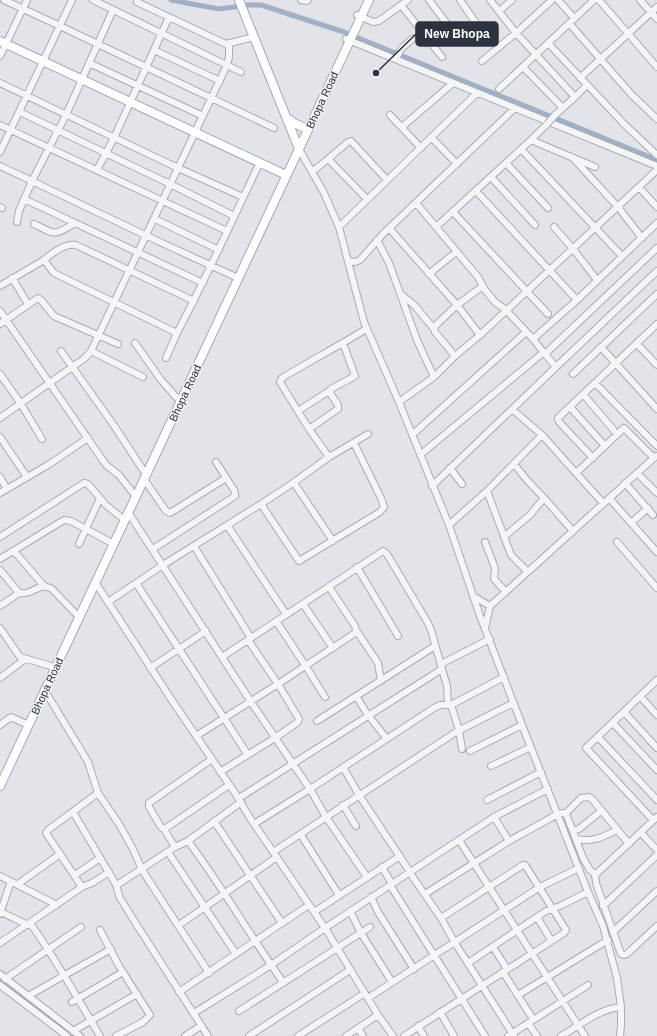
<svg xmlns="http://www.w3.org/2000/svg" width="657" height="1036" font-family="Helvetica,sans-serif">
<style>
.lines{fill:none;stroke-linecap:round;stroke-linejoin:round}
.stream{stroke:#a1b0c5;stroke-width:1.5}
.canal{stroke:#a1b0c5;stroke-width:5}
.minor-casing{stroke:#a8abb3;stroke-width:8}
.major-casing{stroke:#a2a8b3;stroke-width:10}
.minor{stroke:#f4f5f7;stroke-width:6}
.major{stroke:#fff;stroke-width:8}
.minor-bridge-casing{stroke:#a8abb3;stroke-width:8;stroke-linecap:butt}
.minor-bridge{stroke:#f4f5f7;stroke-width:6}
.labels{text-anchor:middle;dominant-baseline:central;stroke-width:3;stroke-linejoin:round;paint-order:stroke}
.street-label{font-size:11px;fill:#2c323f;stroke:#f1f3f6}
.leader{fill:none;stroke:#2c323f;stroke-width:1.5}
.callout-dot{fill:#2c323f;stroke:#f1f3f6;stroke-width:1.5}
.callout{fill:#2c323f;stroke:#2c323f;stroke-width:1.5}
.callout-label{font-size:12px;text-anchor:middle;font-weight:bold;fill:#fff}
</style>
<rect width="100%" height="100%" fill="#e2e4e9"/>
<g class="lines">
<path class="stream" d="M0,980l74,56"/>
<path class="canal" d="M171,0l48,9 29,-4h13l83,27 313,128"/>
<g class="minor-casing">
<path id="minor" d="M4,0l56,26 214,102
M93,0l148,72
M301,0l5,1 2,-1
M429,0l28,37
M460,0l18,26
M490,0l26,33 59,64 -20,18
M558,0l16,18
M599,0l58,67
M640,0l17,19
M137,2l89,42 28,-7
M401,5l41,52
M113,10l-47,105 -34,66 115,55 91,42
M499,11l13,-11
M357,15l16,7 6,-1 29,-21
M569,23l62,71 26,25
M346,39l311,127
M548,43l77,82 32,30
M154,50l66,31
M0,56l27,-56
M396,59l5,-10 11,-10
M482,61l34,-28 36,-33
M89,63l114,53
M523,67l40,41
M580,78l77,-71
M0,83l178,85 65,29
M499,89l95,-89
M575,97l12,-12
M20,112l152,73 62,31
M390,115l31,33
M0,125l227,106
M402,127l51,-44
M431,137l26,27
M531,140l64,27
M299,149l25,44 15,34 25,95 35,80 50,123 31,91 44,114 64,162 15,34 14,52 4,29v18l-1,11
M521,149l101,107
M0,152l72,-152
M572,157l46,50 24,31
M328,159l20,-17 3,-1 36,39
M506,163l42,45
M0,166l32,15 -13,30 -2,11
M97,170l17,-32 55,-121
M312,172l16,-13 39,40
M491,177l44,48
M639,187l18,20
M476,191l101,109
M24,199l179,84
M416,203l62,74 7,13 10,12 11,8 27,29
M0,207l2,1
M453,212l95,102
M155,219l64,31
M657,223l-80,77 -44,39 12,15 112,-106
M34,224c22,11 20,12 41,-1
M339,227l138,-134
M436,227l95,-87 16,-16
M554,227l19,22 24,31
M389,228l68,77 23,30 177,-165
M377,240l12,23 28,77 17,37 -35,25
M348,261l7,1 5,-2 23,-26 132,-126
M429,274l27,-22
M12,278l16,26
M0,286l44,-26
M401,294l14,12 19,23
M194,301l-118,-56c-11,-2 -24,8 -32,15l10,13 123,60 1,-2c29,-55 55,-112 82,-169
M0,311l106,154 13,10 14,18
M0,324l38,-26 3,2 13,16 64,28
M366,329c-27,17 -56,32 -84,49l-2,4 29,47 20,28 39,-23
M135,343l26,37 16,18
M637,344l20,21
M601,347l56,62
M61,351l54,76 28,43
M91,351l52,26
M545,354l11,13 101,-96
M455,356l-20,-24 -1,-5 23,-22 26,-19
M166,358l11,-25
M0,374l21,30 21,35
M573,374l84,-80
M434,377l21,-21 25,-21
M595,383l62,63
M583,394l34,40
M570,407l35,39
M513,410l29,25
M298,411l31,-20
M0,418l85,-60 6,-7 136,-286 2,-8v-13
M309,429l29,-20v-4l-8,-12 1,-4 24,-13 -12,-33
M412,435l114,-103
M0,437l27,40
M420,455l124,-103
M329,457l-36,26 -32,21 38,57 81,-49 4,-5 -3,-9 -27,-55
M593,458l-32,-34 -3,-4v-2l99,-94
M450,468l12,16
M576,473l27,30
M637,473l20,20
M0,477l7,12
M144,479l22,32 4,2 56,-35
M294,483l39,58
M625,483l28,32
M432,486l124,-119
M487,491l24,64 17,17
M0,493l48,-28 40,-27
M544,498l29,33
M609,498l48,54
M128,512l123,190 59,87 -56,35
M631,523l17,-15
M227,525l59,89
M449,525l38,-34 55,-56 34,38 48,-45 30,30
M505,536l25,-21 14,-17 -18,-19 -12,-15
M0,537l84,-54 4,1 18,21 16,13
M485,542l10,26 -1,11 12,13
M617,542l40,46
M79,544l21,-46
M194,546l57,92
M153,549l82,-53v-3l-1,-3 -18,-28
M14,551l30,35
M0,559l64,-39 7,1 39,21
M357,567l41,69
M0,570l19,23c13,3 21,-12 33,-4l24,25 4,2
M95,582l78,120 62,91 15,25 75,110 53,87 15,21
M136,583l112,172
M473,596l17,10 -5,22
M108,602l55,-37 98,-61
M303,604l30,44
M0,606l19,-13
M490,606l166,-150
M276,621l29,44 20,32
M0,628l20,29 31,9
M356,630l22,33 3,18
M222,657l161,-106 4,3 41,69 3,7 11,39 -203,129
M441,664l49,-25
M150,668l56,-37
M442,669l5,17 1,19
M0,678l25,-19
M45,691l37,61 6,10 10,31 21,31 14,25 9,21 67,103
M356,696l12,19 19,24
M640,696l17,19
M451,705l8,25 3,19
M624,712l33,36
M317,721l118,-75
M613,723l44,47
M0,725l11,-8 13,6
M196,736l82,-52 77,-51 1,-3 -1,-4 -26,-39
M598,737l59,63
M470,751l52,-26
M212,759l-63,44v4l12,20 3,2 2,-1 63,-43
M491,766l40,-19
M343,767l16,28 51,77 2,4 29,42 14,25 59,93
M220,772l55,-34 23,-16 1,-3 -21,-35 -30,-44
M487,800l54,-28
M343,805l13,21
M73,812l42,71 2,2 58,-38 13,-6 53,-39
M565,814l16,-16 8,-1 4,3 36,44
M494,817l15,24
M653,820l-67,-72 71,-68
M214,821l68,102
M164,829l11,18
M573,831l6,-2 22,-18
M641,833l16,17
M301,835l38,60
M576,839c17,3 25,-1 41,-9
M459,840l126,196
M188,841c34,45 62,95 95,141
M168,852l68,102
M273,852l183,-120 57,-29
M382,867l10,17
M75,875l25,-17
M595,875l62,-58
M0,876l57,29
M367,877l-41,-60 -16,-28 124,-81 6,-3 13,-1 51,-27
M18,884l42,-30
M116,885l4,13 13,21 75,117
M390,885l95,151
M82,887l-36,-54 2,-3 50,-37
M425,894l84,-53 49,-27 6,-1 3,3 16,42 7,12 5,4 1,9 25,71 3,1 3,-1 30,-28
M371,897l7,15 36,57
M603,906l54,-51
M350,911l11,22 31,49
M1,912l27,13
M314,912l86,-56
M0,914l11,-33
M537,917l14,23
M30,923c26,36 47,75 70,113
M179,925l98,-68
M100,930l19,36 31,49 -7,7 -27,14
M613,932l44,-41
M0,943l82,-56 10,-4 17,-11
M493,947l14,22
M468,963l78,-52 14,-5 28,-14
M503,972l30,47
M0,974l80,62
M5,979l76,-52
M0,985l67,51
M179,992l130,-87
M518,995l90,-55
M28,996l83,-47
M368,998l172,-111 39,-19
M72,1002l51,-30
M239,1011l131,-84
M440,1012l14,24
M194,1013l77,-48 54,-37 134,-88 35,-23 54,-28
M528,1023l9,13
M418,1026l6,10
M358,1028l5,8
M73,1031l64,-37
M185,1036l16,-10
M249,1036l101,-66
M298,1036l67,-43
M346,1036l32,-21
M404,1036l160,-103 2,-3 -41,-65h-2l-82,53
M508,1036l80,-51
M561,1036c20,-11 37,-27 60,-29"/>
</g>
<g class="major-casing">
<path id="major" d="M239,0l60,149
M0,41l286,134
M286,117l8,6 11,5
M0,786l369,-786"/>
</g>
<use href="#minor" class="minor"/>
<use href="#major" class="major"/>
<g class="minor-bridge-casing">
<path id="minor-bridge" d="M547,124l8,-9"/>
</g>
<use href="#minor-bridge" class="minor-bridge"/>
</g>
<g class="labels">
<g class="street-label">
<text transform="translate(322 100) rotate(-65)">Bhopa Road</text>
<text transform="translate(185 393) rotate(-65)">Bhopa Road</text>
<text transform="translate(47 686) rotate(-65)">Bhopa Road</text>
</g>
</g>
<path class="leader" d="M376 73L416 34"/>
<circle class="callout-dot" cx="376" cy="73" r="4"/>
<rect class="callout" x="416" y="22" width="82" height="24" rx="4"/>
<g class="callout-label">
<text x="457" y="38">New Bhopa</text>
</g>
</svg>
